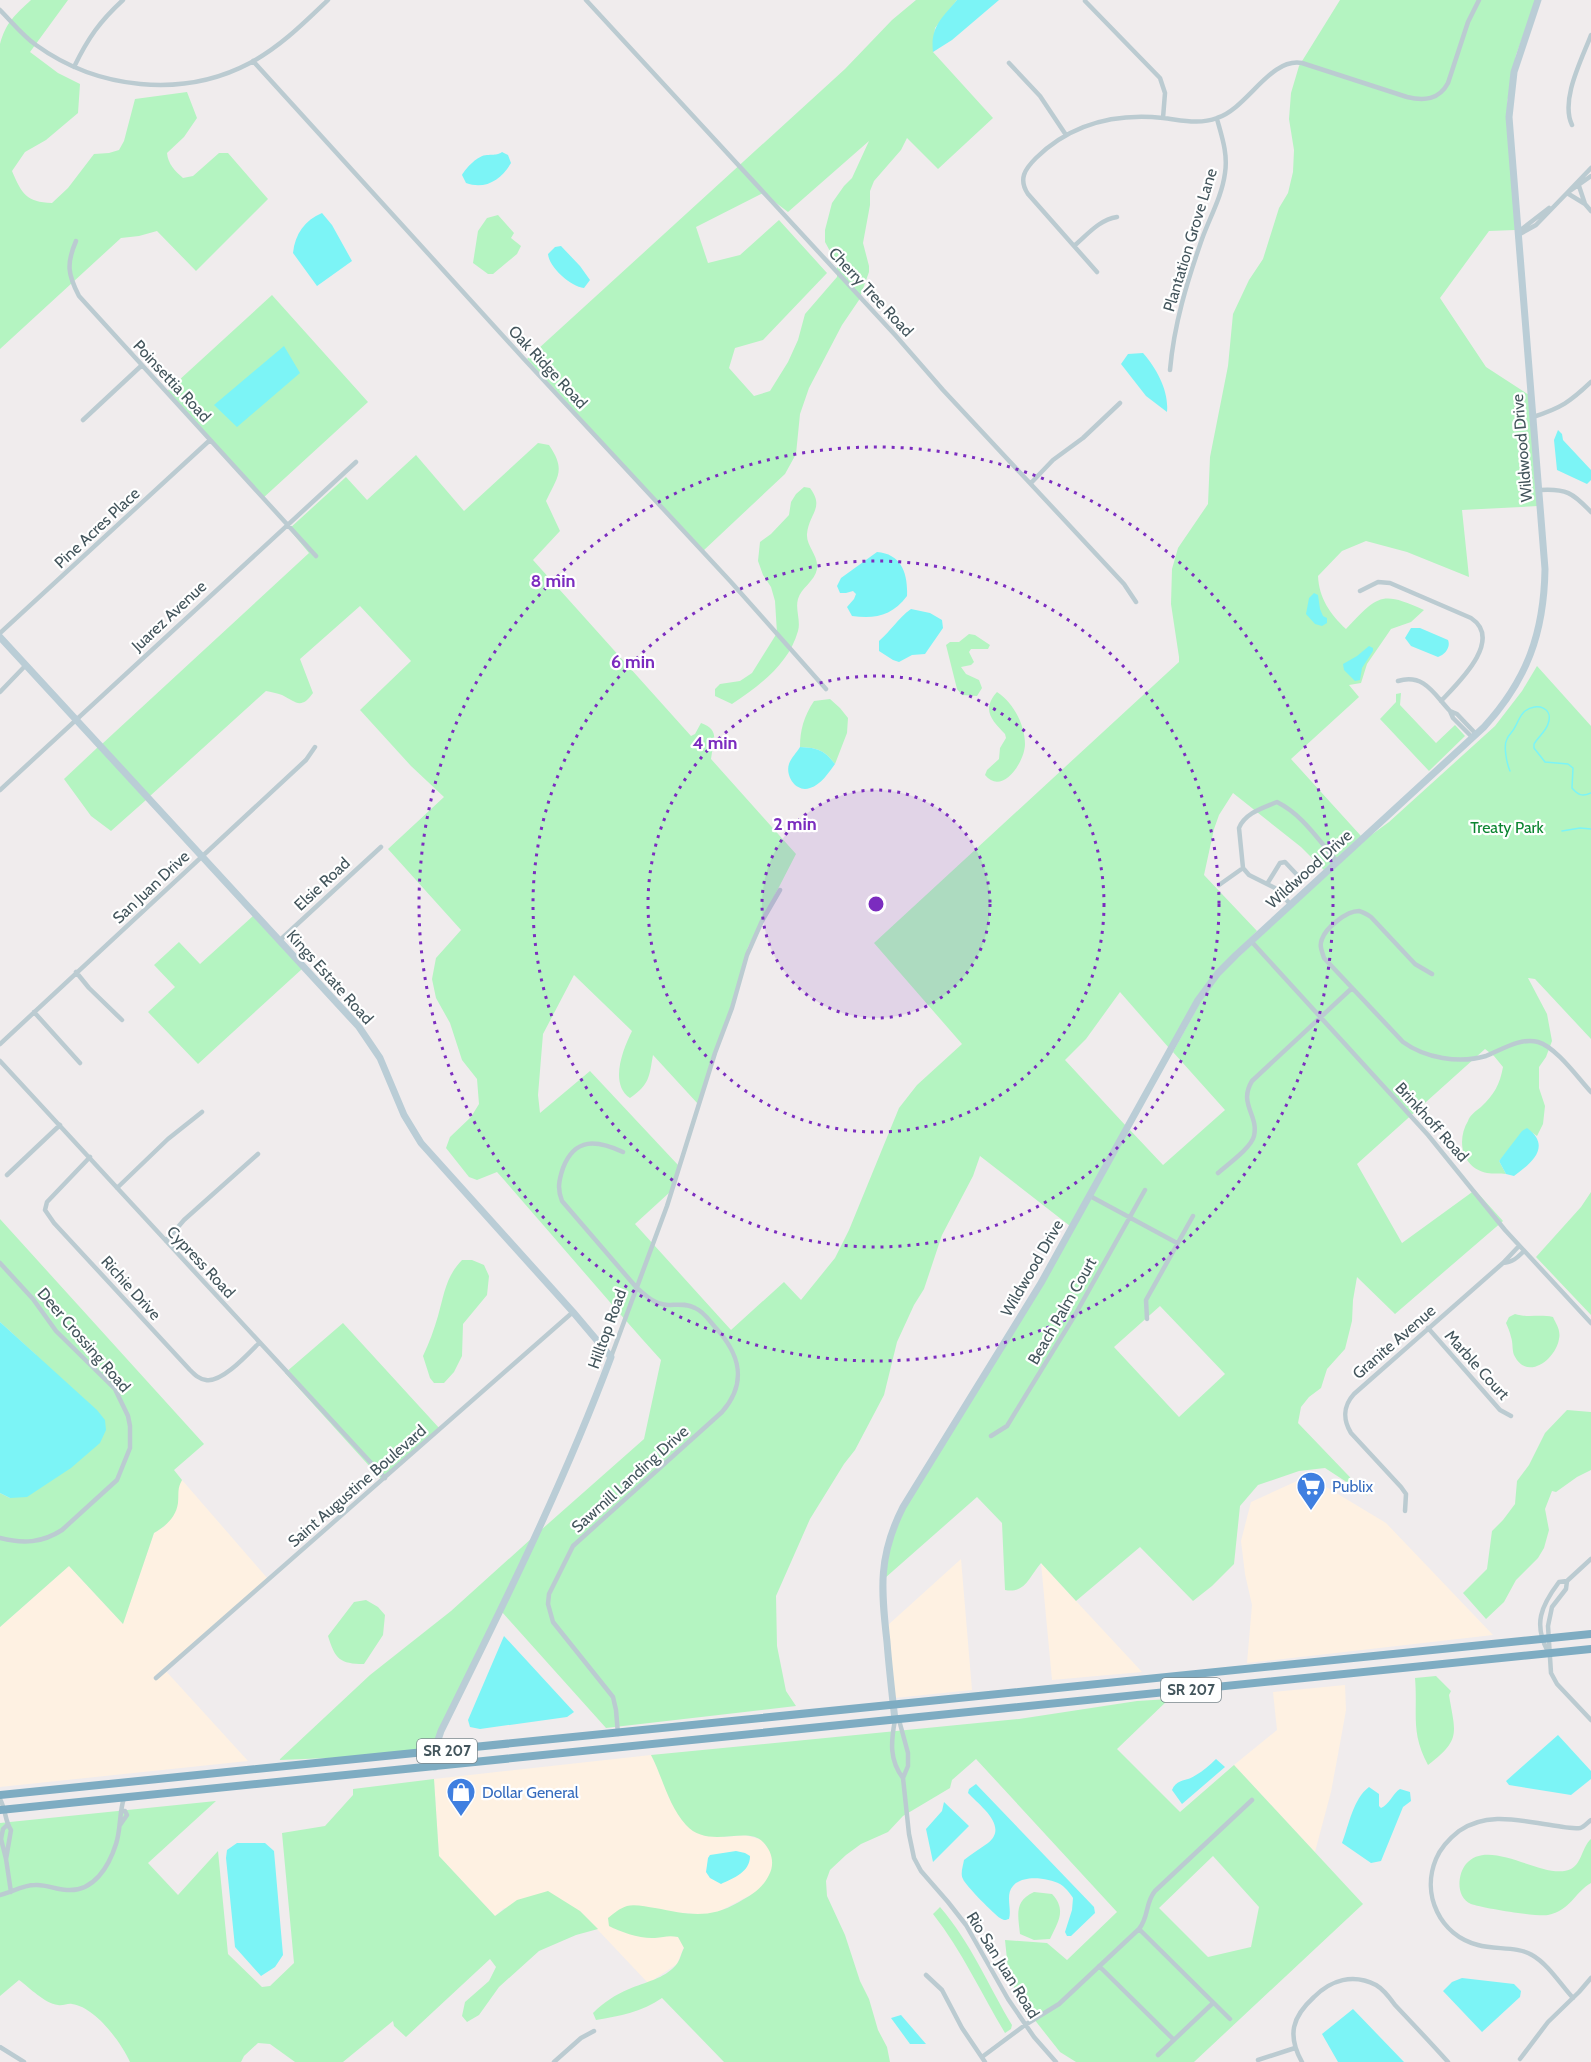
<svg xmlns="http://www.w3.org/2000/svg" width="1591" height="2062" font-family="Cabin,sans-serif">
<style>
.commercial{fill:#fef1e2}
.green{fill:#b4f4c1;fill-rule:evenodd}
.water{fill:#7cf4f6}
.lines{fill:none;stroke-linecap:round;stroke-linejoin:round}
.stream{stroke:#7cf4f6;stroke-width:1.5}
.street{stroke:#bbcbd1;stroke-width:4.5}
.secondary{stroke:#bacdd6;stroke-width:7}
.highway{stroke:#7eacc2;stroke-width:8}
.ring{fill:none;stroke:#7b2cbf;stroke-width:3;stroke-dasharray:3 6}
.labels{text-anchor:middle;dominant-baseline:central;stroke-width:4.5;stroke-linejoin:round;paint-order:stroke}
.shield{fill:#fff;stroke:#7b888d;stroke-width:1.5}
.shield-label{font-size:15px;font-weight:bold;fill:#43555c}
.street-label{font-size:16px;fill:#43555c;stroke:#fff}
.park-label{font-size:16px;fill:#0c8531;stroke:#fff}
.shop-label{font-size:16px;fill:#366cbe;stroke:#fff;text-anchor:start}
.centre{fill:#7b2cbf;stroke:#fff;stroke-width:3}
.ring-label{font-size:18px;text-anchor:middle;font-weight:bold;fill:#7b2cbf;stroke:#fff;stroke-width:4.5;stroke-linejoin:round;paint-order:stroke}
</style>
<rect width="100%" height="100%" fill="#f0eced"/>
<path class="commercial" d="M1308,1476l78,47 107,112 -246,28 5,-58 -7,-31 -4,-33 10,-39z
M182,1480l86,99 -104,90 84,92 -248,26v-160l69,-61 54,58 31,-91 11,-7 13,-24 -1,-14z
M961,1559l11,131 -77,8 -7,-73z
M1041,1563l35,38 66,71 -90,8z
M1345,1685l1,25 -5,28 -10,54 -16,60 -81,-87 43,-35 -4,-38z
M651,1755l7,14 66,68 21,-2 17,5 10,14v16l-7,13 -7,8 -40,21 -14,3 -19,-2 -69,17 38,8 12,-4 12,3 6,10 -7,17 -27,18 -2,1 -68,-72 -76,-3 -9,8 -56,-60 -5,-77z"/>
<path class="green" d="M31,0h37l-38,52 28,21 22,11 -2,29 -32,27 -21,12 -13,19c10,23 14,31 40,32l16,-15 26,-34 15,-1 10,-3 5,-9 11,-42 52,-7 10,26 -13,19 -17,16c1,11 8,18 16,25l10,-2 26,-23h9l40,46 -72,72 -39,-40 -18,5 -18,2 -121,111v-305c6,-22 15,-29 31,-44z
M916,0h41l-22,28 -2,24 60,66 -55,51 -31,-31 -6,12 -27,31 -4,10v14l-7,38 6,23v6l-10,28 -17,25 -33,63 -9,26 -4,40 -11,20 -82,77 -176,-192 318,-290 47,-49zM869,141l-17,37 -8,8 -12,17 -7,27v12l12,22v13l-32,37 -7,26 -10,22 -18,29 -16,5 -25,-28 6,-20 28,-8 64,-67 -48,-53 -39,35 -32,8 -12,-36 67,-34 25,19z
M1340,0h196l-20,55 -9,48 8,127 -26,1 -49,67 46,69 43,28 9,111 -76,4 7,67 -62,-25 -41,-11 -24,10 -24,25c1,22 12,38 28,53 32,-33 34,-39 78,-19l-13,12 -20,7 -24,35 -6,19 -12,2 10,12 -68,62 70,77 -37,34 -23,-23 -68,-54 -14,22 -5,14 -10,46 53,56 -41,41 -47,76 -49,-56 -34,47 -21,21 61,66 -56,100 -90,-70 -7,20 -31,59 -18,54 -10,16 -17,37 -13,53 -29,55 -11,14 -34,55 -34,77 1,50 9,45 10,15 -190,22 -104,-116 39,-82 103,-91 17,-79c-56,-62 -109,-126 -164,-188l-20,8 -8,-3 -23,-29 4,-11 21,-20 8,-13 -2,-25 -15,-19 -12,-37 -14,-25 -4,-19 4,-21 25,-28 -73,-81 56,-52 -33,-31 -51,-56 51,-49 -51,-55 -60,53 13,34c-12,17 -17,9 -31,2 -5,-2 -11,-3 -16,-4l-116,105 -48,-52 207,-191 -20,-24 57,-52 21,23 49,-45 48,56 74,-68 11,2c17,25 9,31 -3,56l14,30 -27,29 158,176 4,-2 6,-11c20,7 12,19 10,36l85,95 -48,93 -13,47 -37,110 -45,-49c-4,22 -3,29 -23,43 -21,-14 -7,-49 2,-67l-58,-56 -31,59 -5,61 2,18 50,-42 88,94 -8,27 -35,32 96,106 53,-48 17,18 34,-42 14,-28 50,-122 18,-23 45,-41 -88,-101 305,-281v-5l-8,-53 1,-35 6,-21 30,-44 2,-47 18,-91 5,-52 16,-34 14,-21 16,-51 9,-15 5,-21 1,-22 -5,-31 2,-26 8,-27z
M498,215l16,18 -3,5 10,8 -4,8 -24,20h-5l-15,-11 5,-32 9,-13z
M272,295l96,107 -106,97 -96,-107z
M804,487l6,1c15,20 -1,25 -3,46 -1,12 12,22 10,35 -2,12 -16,19 -19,30 -3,11 3,21 0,32 -9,33 -39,55 -66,73l-17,-8v-7l5,-5 20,-3 12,-8 25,-40 -2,-32 -4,-14 -8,-12 -5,-14 2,-19 11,-8 18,-19 2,-13 5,-8z
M969,634l6,1 15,10 -2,4h-17l-2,3 5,10 -3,3 -10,2 5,7 13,6 3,8 -5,8 -15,-1 -5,-6 -11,-44 4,-3h9z
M1537,666l54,60v313l-56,-60 -7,-1 19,36 5,27 -6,16 -7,10v21l6,18 -2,18 -6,12 -10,-7 -28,32 7,13c-6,-1 -13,0 -19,-1 -25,-5 -31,-32 -19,-52 2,-6 8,-10 13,-14 13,-12 19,-23 22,-40l-9,-11 -9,-7 -128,115 45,79 73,-53 28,31 -108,93 -38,-37 -4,23 -1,21 -7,28 -18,20 -6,19 -12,9 -8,10 -3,16 70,73 -43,-28 -26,3 -41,14 -18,21 -6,58 -22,22 -19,15 -53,-54 -64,54 -35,-38c-12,14 -16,31 -36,27l-3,-67 -25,-26 -92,81 6,-36 14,-34 225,-378 33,35 62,-55 -52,-58 28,-51 19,-27 147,-136 22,-16 106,-96 27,-35zM1160,1306l65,68 -46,43 -65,-70z
M997,692c16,10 28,33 28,52 0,18 -23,52 -40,31l2,-5 12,-11 1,-11 6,-10 -1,-4c-13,-14 -24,-24 -8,-42z
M1401,693l-1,12 36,38 19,-18 10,11 -36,35 -49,-52 16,-17v-8z
M830,699l10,9 8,10 -1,15 -12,31c-11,-14 -17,-16 -35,-17 0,-17 4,-31 14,-46z
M98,747l48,53 -35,31 -20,-15 -27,-37z
M253,916l49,53 -104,95 -50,-52 27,-25 -21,-22 25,-23 21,22z
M1591,1192v123l-55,-58 45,-50z
M0,1219l204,225 -30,26 8,10c-5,9 -3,13 -4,23 -2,14 -12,23 -24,30l-31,91 -54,-58 -69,61v-134l10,5 26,-143 -36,-33z
M462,1260h10l12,5 5,11 -2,19 -24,29 -1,32 -8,16 -10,11h-10l-4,-5 -7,-22c6,-13 11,-26 15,-40 6,-21 8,-40 24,-56z
M1515,1314c12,4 25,0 38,3 3,7 8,13 6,22 -3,20 -32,43 -45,16 -2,-5 -1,-13 -3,-18 -1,-5 -3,-9 -5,-14l3,-6z
M343,1323l97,106 -59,50 -96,-106z
M1567,1410l24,2v58l-14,7 -21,15 -4,-1 -7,18 4,21 -5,18 -6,10 -22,22 -12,22 -18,17 -23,-26 24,-24 5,-38 11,-11 12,-16 2,-23 12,-16 16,-32z
M532,1538l-100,210 -79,9 -74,3 91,-85 81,-64z
M366,1600l12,7 7,8 -2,20 -19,29c-24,0 -29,-5 -36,-28l26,-34z
M1436,1676l15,15 -2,4c6,38 13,44 -21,70 -18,-33 -10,-52 -13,-87z
M1169,1699l-52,50 63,63 54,-47 129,139 -169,158h-118l-16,-10 -30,-38 -21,-35 -4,-39 42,3 20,17 50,-48 -141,-153 -24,21 -2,8 -47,28 -15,16 -27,12 -15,11 -16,15 -4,11 1,15 18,39 15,46 9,18 9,31 9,17 3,15h-166l-62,-64c-20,14 -42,18 -66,22l-3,-7c11,-11 22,-18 36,-24 16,-7 35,-10 47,-24 4,-4 5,-12 8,-17l-6,-11c-9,-2 -14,0 -23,1 -15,1 -34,-6 -46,-12l-1,-8c5,-4 12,-10 19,-12 8,-2 20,1 28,2 33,6 53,12 84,-6 13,-7 23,-13 30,-27 6,-11 3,-24 -6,-33 -16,-17 -55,8 -77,-17 -18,-20 -23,-47 -35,-70l368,-36 118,-18zM1213,1856l46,51 -8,40 -43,10 -49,-49z
M434,1779l5,77 56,60 22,-16 31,-9 32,20 18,18 -22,6 -37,16 -40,36 -20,28 -12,7 -5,-6 3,-14 24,-21 7,-14 -6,-8 -84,78 -12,-11 -1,-5 -50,41h-48l-25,-18 -12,-1 -14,13 -3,6h-111c-9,-20 -35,-55 -58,-58 -4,-1 -9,2 -14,1 -14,-2 -28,-17 -39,-25l-19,16v-173l216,-22 -68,62 30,32 40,-44 10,103 34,33 8,-1 24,-23 -12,-130 43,-7 28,-31v-6z
M1591,1839v44c-16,9 -21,28 -43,32 -11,2 -66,-7 -77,-11 -15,-6 -14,-29 -5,-40 24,-28 79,18 105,5 11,-6 11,-22 20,-30z
M1034,1892l18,2c15,16 6,28 -2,45l-16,1 -14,-6c-2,-19 -6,-33 14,-42z
M940,1907c31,36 48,78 72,118l-1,4 -6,4c-24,-40 -43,-82 -72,-119z"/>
<path class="water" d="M957,0h42l-47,40 -19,12c-3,-25 9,-34 24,-52z
M502,152l6,3 3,8c-10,17 -26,27 -45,20l-4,-8c4,-7 16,-20 25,-20 7,-1 9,1 15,-3z
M322,213l10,12 20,36 -35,25 -24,-33c2,-19 12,-33 29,-40z
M561,246l19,20 10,14 -6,8c-13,-1 -35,-21 -36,-34l7,-7z
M284,346l16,27 -63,54 -23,-22z
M1143,353c14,16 26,38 24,59l-21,-16 -25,-32 7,-10z
M1558,430l4,4 1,6 28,30v10l-4,4 -30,-14 -3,-30z
M877,552c25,2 31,22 30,44 -15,20 -32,23 -55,20l-5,-9 7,-8 2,-5 -3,-3 -7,2h-6l-3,-7 4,-8z
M1314,593l4,2 2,14 3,7 4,2v5l-5,3 -7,-2 -9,-10 3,-16z
M911,609l19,4 12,7 1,8 -18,26 -13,1 -13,7 -6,-2 -14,-9v-10c12,-10 19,-23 32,-32z
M1411,628h9l28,12c3,7 -3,15 -10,17l-27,-11 -6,-8z
M1369,646l4,2v3l-11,17 -2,12 -5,1 -11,-11 -1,-6 14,-8z
M800,747c18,1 24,3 35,17 -6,8 -14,21 -25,24 -14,5 -25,-12 -21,-24 2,-6 8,-12 11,-17z
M1527,1128c25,18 5,35 -13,48l-8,-2 -7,-13 23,-30z
M0,1322l97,88 8,10 1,10 -6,13 -29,25 -44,29 -17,1 -10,-5z
M504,1636l70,76 -7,5 -87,12 -10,-2 -2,-7z
M1558,1735l33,36v8l-20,16 -62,-10 -3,-4z
M1216,1759l9,8 -43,37 -10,-14c5,-12 15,-8 24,-15 7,-4 14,-10 20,-16z
M976,1784l118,123 1,6 -24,23h-4l-2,-4 7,-22 1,-12c-3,-5 -8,-11 -13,-14 -12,-6 -37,-10 -47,2 -8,9 -1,22 -4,33 -4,1 -4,2 -9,-1 -5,-3 -35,-33 -37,-39 -3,-5 0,-13 1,-19 7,-6 16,-11 24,-17 21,-17 -8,-37 -20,-50l1,-4z
M1369,1787l10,7v12l2,2c8,-3 12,-15 19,-19l10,3 1,9 -8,6 -22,54 -10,2 -29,-20c7,-18 11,-44 27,-56z
M944,1802l25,24 -36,36 -7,-33 16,-18z
M237,1843h28l9,8 9,104 -8,12 -14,9 -26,-29 -9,-89 1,-8z
M736,1851l9,2 5,3c0,16 -16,22 -29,28l-11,-6 -4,-6 2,-14 2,-3z
M1462,1978l52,6 7,7 -1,6 -38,35 -39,-41 9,-9z
M1353,2009l51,53h-66l-16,-28z
M901,2015l25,29h-16l-19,-26z"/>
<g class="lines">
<path class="stream" d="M1510,771c-3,-7 -7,-25 -3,-32 2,-5 6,-7 8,-12 3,-5 5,-12 10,-16 12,-9 29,-3 23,13 -2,7 -10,13 -14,20v4l11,14 23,2 5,4 -1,20c6,7 10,9 19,5
M1562,831l18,-3 11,1"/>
<path class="street" d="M586,0l310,336 47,54 181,194 12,18
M1085,1l75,77 5,15 -2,25
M0,10c12,12 23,26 36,35 61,44 146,54 214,18 30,-16 54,-40 78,-63
M253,61l271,298 207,223 95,107
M1009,63l31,33 26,39
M74,67c14,-29 26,-46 49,-67
M1572,125c-12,-25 10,-66 19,-90
M1579,186l6,18 6,7
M1585,204l-18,-11 24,-25
M1518,232l31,-24
M1518,235l18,-10 31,-32 24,-17
M76,241c-10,23 -8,34 3,55l237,260
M1075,245c13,-11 24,-25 42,-28
M1097,272l-69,-78c-10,-15 -3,-25 8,-36 35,-34 79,-45 127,-40 18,2 36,7 54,0 31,-10 53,-61 85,-55l105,34c17,4 32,3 41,-14l20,-61 11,-22
M1170,370c4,-46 17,-88 32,-131 8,-22 20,-43 23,-66 3,-19 -3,-36 -8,-54
M1533,417c28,-9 37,-15 58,-35
M83,420l58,-54
M1031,483l22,-23 30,-22 37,-35
M1539,490c27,-2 34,3 52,22
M1360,591l18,-9 12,1 81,35c33,22 -13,65 -30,83
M0,633l210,-193
M1398,681c26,-8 36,13 52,30
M0,692l26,-27
M1472,737l-19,-19 -3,-7 7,3 19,20
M0,790l356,-328
M1243,868l-4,-40c6,-15 24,-20 38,-26 26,13 41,38 60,59
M1243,868l6,7 28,14 13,15
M1267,884l13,-21 5,-1 15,16
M1219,885l24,-17
M279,941l102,-94
M1251,941l177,194 77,95 86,93
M76,972l13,16 33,32
M1432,974l-17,-10 -44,-47c-3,-2 -8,-5 -12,-6 -13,0 -33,17 -37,28 -3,7 0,12 2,19l79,84c22,16 56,22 83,14 15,-6 35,-19 52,-14 18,5 40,36 53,50
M34,1012l46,51
M0,1044l306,-284 9,-13
M0,1061l385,417
M90,1157l-43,45 -2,8 9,13 136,147c5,5 9,9 16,10 16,3 42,-26 53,-37
M1218,1173c10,-9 33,-25 36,-37 5,-21 -16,-32 -2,-55l100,-93
M7,1175l53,-50
M117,1188l51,-49 34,-27
M1090,1196l87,47
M166,1241l18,-21 74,-66
M0,1263l33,36 23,32 59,58 13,27 2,10v22l-13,32 -55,50c-20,13 -39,14 -62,8
M1503,1263c9,0 15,-6 21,-12
M1147,1319l-1,-19 47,-84
M1428,1328l72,82 11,6
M611,1357l56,-151 48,-153 17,-45 15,-53 15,-34 18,-31
M991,1436l16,-10 68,-111 70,-125
M1405,1511l1,-17 -5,-7 -50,-54c-8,-13 -8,-27 3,-39l149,-131 16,-17
M1567,1581l-1,8 -14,18 -4,19 3,47 6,11 34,36
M1548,1652c-15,-28 -7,-46 11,-70l8,-1 24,-22
M156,1678l417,-366
M895,1720c-4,21 -6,40 8,58
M899,1720l9,33v13l-5,12 6,56 5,24 7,13 27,31 18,23 42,74 26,38 22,25
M618,1734l-2,-24 -3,-13 -60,-75 -5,-18 1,-10 24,-48 149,-134c26,-30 18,-58 -7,-85 -6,-7 -12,-16 -20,-19 -9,-5 -18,-3 -27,-3 -14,-1 -22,-9 -32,-18l-74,-86c-5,-12 -3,-21 1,-33 12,-31 34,-28 60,-16
M0,1799c6,11 5,23 11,31l-5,29 -5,-20 2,-10 4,-4
M120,1825l7,-10 -2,-4h-4
M6,1859l5,33
M0,1895c12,-3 23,-10 35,-10 11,-1 21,5 32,5 27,2 42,-24 49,-46 5,-15 3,-31 8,-46
M1139,1929l91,90
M1099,1966l75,74
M926,1975l16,15 20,38 23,34
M1573,1998c-12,-13 -25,-34 -41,-43 -15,-9 -37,-5 -54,-10 -38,-10 -57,-50 -42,-86 5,-12 14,-21 23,-28 30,-21 65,-9 98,-5 7,1 15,3 23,2 4,-1 7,-5 11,-8
M0,2047l24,15
M1158,2055l55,-52
M982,2057l43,-32 34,-21 80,-75c10,-12 6,-26 16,-38l97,-91
M1520,2059l28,-37 31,-30 12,-14
M1258,2060l37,-12
M554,2062l27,-24 13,-7
M1302,2062c-15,-27 -10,-45 12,-65 17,-17 39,-24 62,-12 7,4 14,13 19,20 18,19 36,38 53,57"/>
<path class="secondary" d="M0,637l359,390 21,31 24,57 17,28 152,169 38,45c-48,128 -109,251 -170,374l-7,21 1,15
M895,1720c-3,-26 -6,-52 -8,-78 -6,-53 -9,-86 16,-135l138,-224 157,-283 20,-27 18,-18 248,-228c43,-47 60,-94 61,-158l-36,-452 5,-45 24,-72"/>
<path class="highway" d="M0,1795l1591,-161
M0,1810l1591,-161"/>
</g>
<circle cx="876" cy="904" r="114" fill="#7b2cbf" fill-opacity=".12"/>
<g class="ring">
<circle cx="876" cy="904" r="114"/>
<circle cx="876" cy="904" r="228"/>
<circle cx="876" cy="904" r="343"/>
<circle cx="876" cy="904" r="457"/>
</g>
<defs>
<g id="supermarket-pin" transform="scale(1.5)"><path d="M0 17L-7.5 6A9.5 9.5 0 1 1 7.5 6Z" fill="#3f7fe0" stroke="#fff"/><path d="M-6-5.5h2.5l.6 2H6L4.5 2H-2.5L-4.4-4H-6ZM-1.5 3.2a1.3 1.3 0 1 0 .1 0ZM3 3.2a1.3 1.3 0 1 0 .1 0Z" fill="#fff"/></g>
<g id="shop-pin" transform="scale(1.5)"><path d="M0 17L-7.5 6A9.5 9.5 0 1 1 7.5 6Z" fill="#3f7fe0" stroke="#fff"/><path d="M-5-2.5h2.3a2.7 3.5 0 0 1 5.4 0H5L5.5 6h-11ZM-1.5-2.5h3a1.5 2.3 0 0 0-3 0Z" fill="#fff"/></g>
</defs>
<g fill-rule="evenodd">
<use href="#supermarket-pin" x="1311" y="1486"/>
<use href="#shop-pin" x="461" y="1792"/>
</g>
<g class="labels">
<g class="shield">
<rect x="1161" y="1678" width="60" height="24" rx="4.5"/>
<rect x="417" y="1739" width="60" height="24" rx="4.5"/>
</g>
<g class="shield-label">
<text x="1191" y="1690">SR 207</text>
<text x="447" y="1751">SR 207</text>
</g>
<g class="street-label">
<text transform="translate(1190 240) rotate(-73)">Plantation Grove Lane</text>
<text transform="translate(871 292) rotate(47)">Cherry Tree Road</text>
<text transform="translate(548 367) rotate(47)">Oak Ridge Road</text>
<text transform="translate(172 381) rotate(47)">Poinsettia Road</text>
<text transform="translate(1522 448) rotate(-95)">Wildwood Drive</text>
<text transform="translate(97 528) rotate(-43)">Pine Acres Place</text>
<text transform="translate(169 616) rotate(-43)">Juarez Avenue</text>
<text transform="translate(1309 869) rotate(-42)">Wildwood Drive</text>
<text transform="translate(322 884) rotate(-43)">Elsie Road</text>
<text transform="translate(151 887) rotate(-43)">San Juan Drive</text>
<text transform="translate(330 977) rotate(48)">Kings Estate Road</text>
<text transform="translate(1432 1122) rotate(48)">Brinkhoff Road</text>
<text transform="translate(201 1262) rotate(47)">Cypress Road</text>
<text transform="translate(1032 1268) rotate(-60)">Wildwood Drive</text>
<text transform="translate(131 1288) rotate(48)">Richie Drive</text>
<text transform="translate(1062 1311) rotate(-60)">Beach Palm Court</text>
<text transform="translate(607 1329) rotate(-70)">Hilltop Road</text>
<text transform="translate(84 1340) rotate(49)">Deer Crossing Road</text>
<text transform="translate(1394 1342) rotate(-41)">Granite Avenue</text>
<text transform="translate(1477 1365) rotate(48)">Marble Court</text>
<text transform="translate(630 1479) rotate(-42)">Sawmill Landing Drive</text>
<text transform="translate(357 1486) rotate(-41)">Saint Augustine Boulevard</text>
<text transform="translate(1003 1965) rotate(58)">Rio San Juan Road</text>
</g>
<g class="park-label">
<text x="1507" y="827">Treaty Park</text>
</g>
<g class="shop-label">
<text x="1332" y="1486">Publix</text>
<text x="482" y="1792">Dollar General</text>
</g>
</g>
<circle cx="876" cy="904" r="9" class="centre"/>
<g class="ring-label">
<text x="553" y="587">8 min</text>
<text x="633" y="668">6 min</text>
<text x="715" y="749">4 min</text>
<text x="795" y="830">2 min</text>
</g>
</svg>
